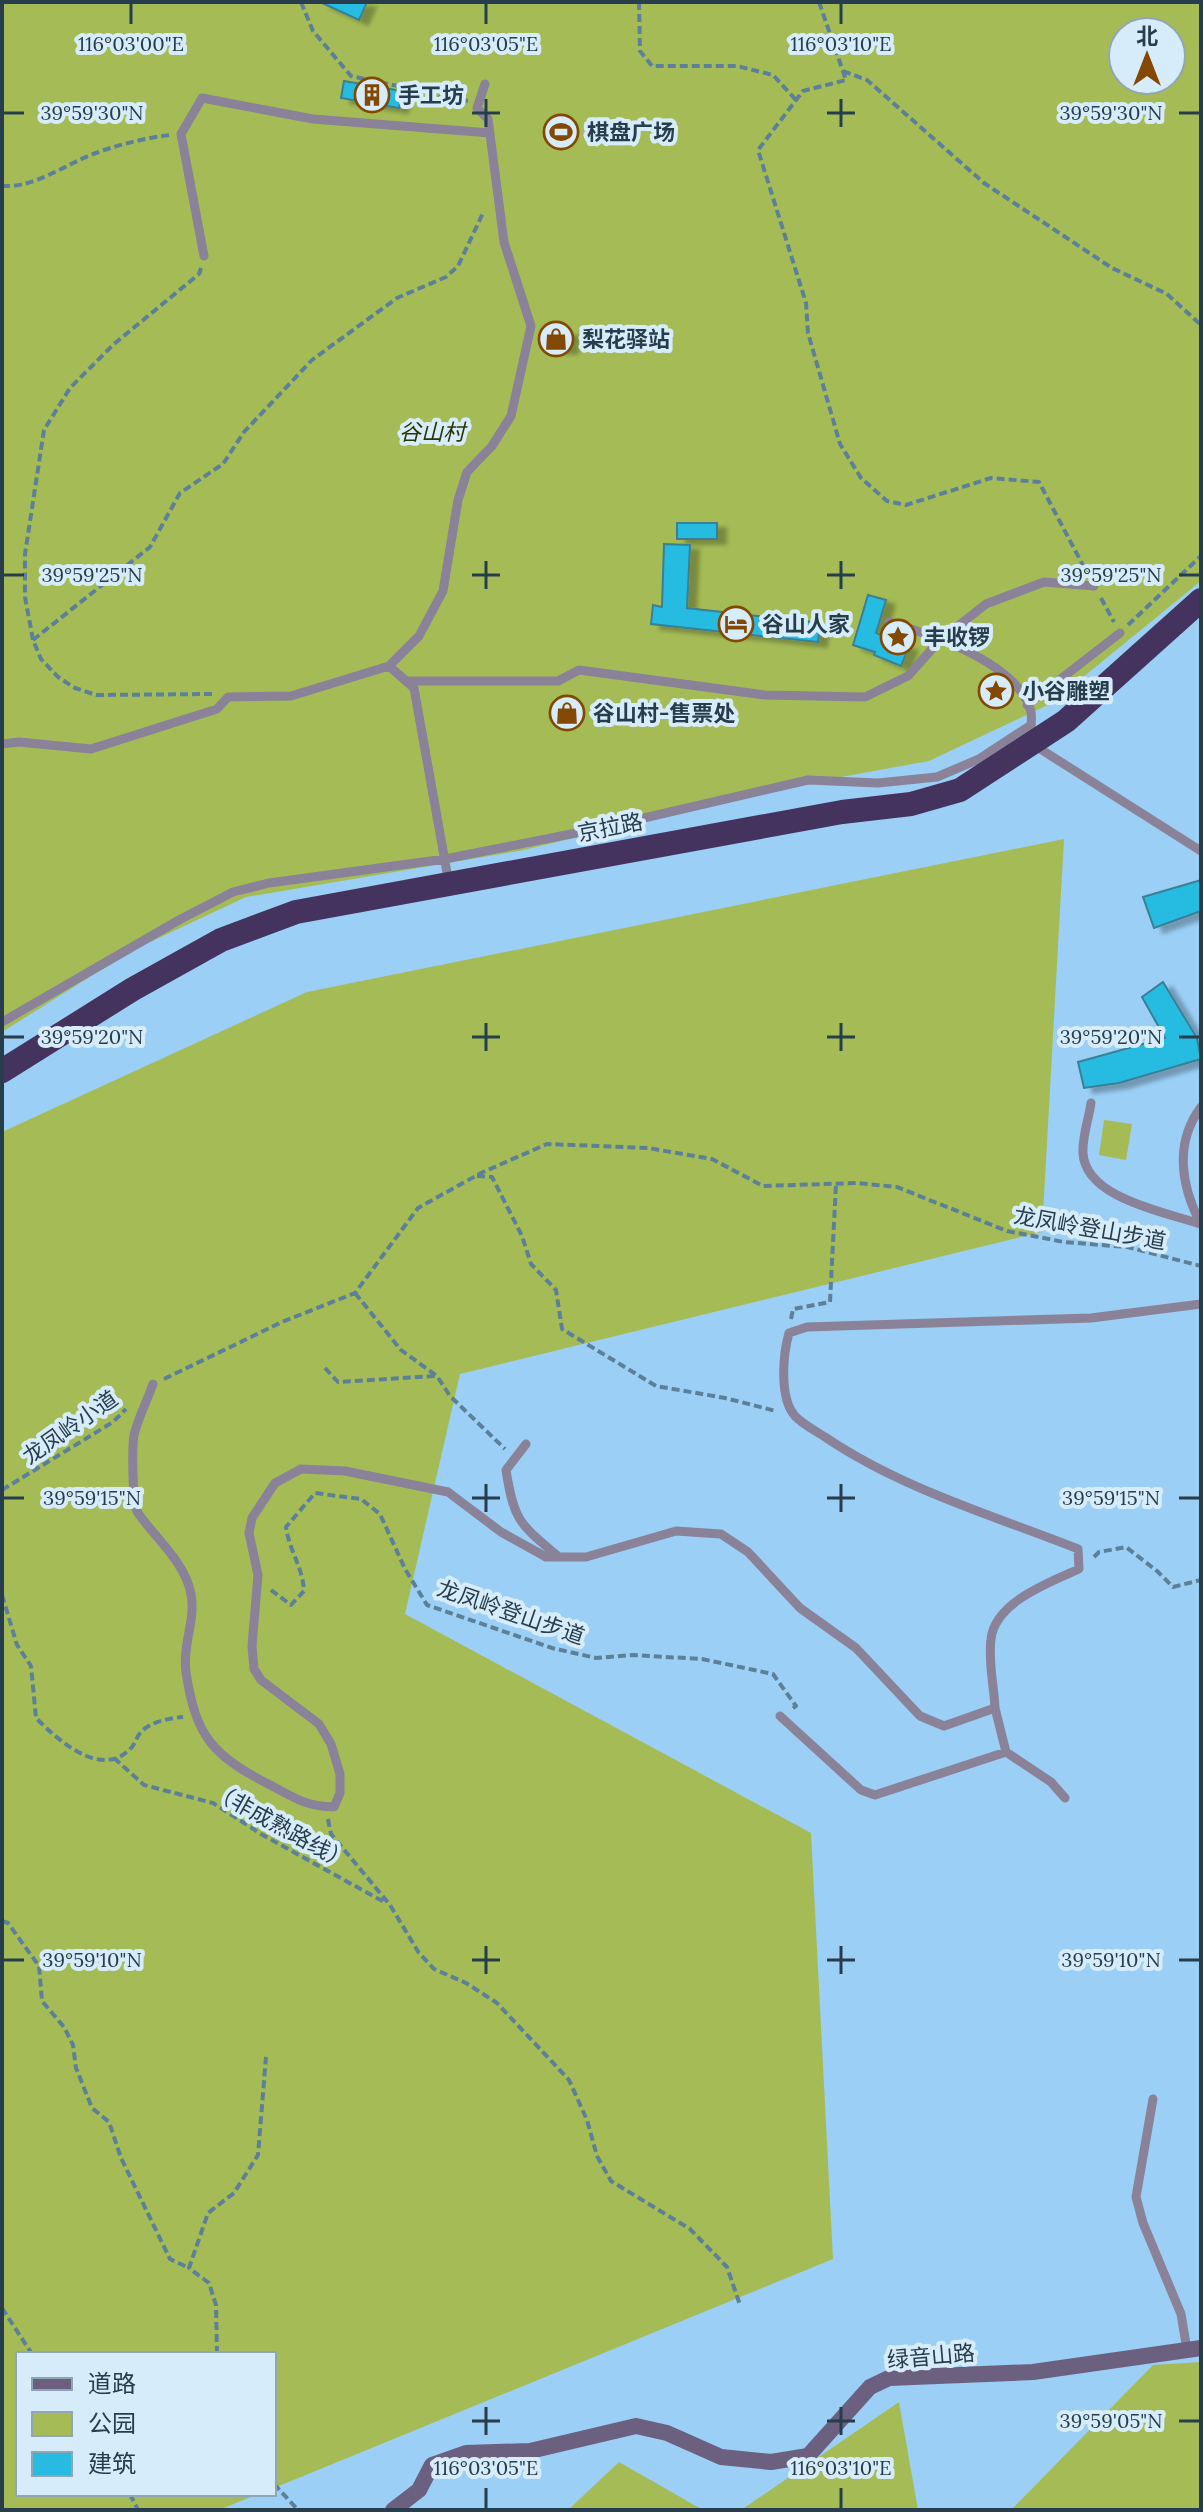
<svg xmlns="http://www.w3.org/2000/svg" width="1203" height="2512" font-family="Lora,'Noto Sans SC',serif">
<style>
.green{fill:#a5bc56;fill-rule:evenodd}
.building{fill:#28bbe1;stroke:#3a7f94;stroke-width:2;filter:url(#shadow)}
.lines{fill:none;stroke-linecap:round;stroke-linejoin:round}
.path{stroke:#5d8099;stroke-width:4;stroke-dasharray:8 4;stroke-linecap:butt}
.lane{stroke:#898298;stroke-width:9}
.secondary{stroke:#6b6080;stroke-width:16}
.highway{stroke:#44335f;stroke-width:24}
.ticks{fill:none;stroke:#283d4c;stroke-width:3}
.labels{text-anchor:middle;dominant-baseline:central;stroke-width:8;stroke-linejoin:round;paint-order:stroke}
.poi-label{font-size:22px;font-weight:bold;fill:#283d4c;stroke:#d7ecfb;text-anchor:start}
.park-label{font-size:22px;font-style:italic;fill:#2b3500;stroke:#d7ecfb}
.street-label{font-size:22px;fill:#283d4c;stroke:#d7ecfb}
.ticks-label{font-size:20px;text-anchor:middle;fill:#283d4c;stroke:#d7ecfb;stroke-width:8;stroke-linejoin:round;paint-order:stroke}
</style>
<defs>
<filter id="shadow"><feDropShadow dx="9" dy="5" stdDeviation="2" flood-color="#0004"/></filter>
</defs>
<rect width="100%" height="100%" fill="#9bcff5"/>
<path class="green" d="M2,2h1199v579l-151,123 -121,57 -121,22 -289,68 -273,46 -115,54 -129,81zM1123,32h48v48h-48z
M1064,839l-22,393 -582,142 -55,240 406,219 22,426 -559,229v-134h-256v140h240l-39,16h-217v-1378l305,-140z
M1104,1120l28,4 -6,36 -27,-5z
M1201,2362v148h-190l142,-145z
M899,2402l19,108h-177z
M619,2462l84,48h-135z"/>
<path class="building" d="M320,2h47l-8,18z
M344,81l58,10 -3,17 -58,-10z
M542,330l28,1 -1,18 -28,-1z
M677,523h40v16h-40z
M664,544l26,1 -3,63 133,15 -2,19 -167,-18 2,-19 9,2z
M868,595l18,5 -10,33 33,13 -8,20 -27,-11 1,-3 -22,-7z
M1201,880v31l-47,17 -11,-31z
M1163,982l34,56 4,21 -82,24 -35,5 -6,-26 87,-24 -23,-41z"/>
<g class="lines">
<path class="path" d="M301,2l12,29 38,45 117,25
M639,2l1,49 12,15h85l36,9 23,25
M819,2l27,78 -43,11 -45,59 48,153 2,30 32,111 21,34 26,23 19,4 85,-27 48,4 48,91
M843,71l24,9 117,103 128,85 55,26 34,31
M2,186c34,2 63,-22 94,-33 24,-9 50,-15 74,-18
M201,268l-2,6 -85,70 -44,44 -26,42 -19,124v43l8,43 8,19 17,18 17,11 21,7 118,-1
M1101,598l13,24
M1128,625l73,-69
M33,640l117,-93 30,-54 43,-29 21,-32 68,-72 85,-62 49,-21 12,-11 26,-55
M477,1176l15,1 30,59 9,28 25,26 6,39 94,57 69,12 51,13
M355,1293l46,57 36,26 13,20 55,53
M791,1319l2,-10 37,-7 6,-118
M325,1368l13,14 98,-6
M164,1379l118,-57 73,-29 63,-85 63,-35 66,-29 101,4 64,11 51,27 95,-3 39,4 110,44 57,11 63,5 74,19
M2,1490l111,-68 13,-13
M1094,1557l5,-5 27,-5 31,24 16,16 28,-7
M271,1590l20,15 13,-14c-1,-23 -15,-41 -18,-64l29,-34 46,6 19,15 25,55 22,36 125,43 44,10 36,-3 70,4 71,15 23,32 -4,3
M2,1595l15,50 14,21 5,52c22,22 66,63 96,29 4,-5 5,-12 10,-16 9,-9 28,-13 41,-14
M114,1758l30,27 69,18 48,31 123,68
M328,1819l3,15 59,71 29,48 15,16 32,14 31,20 72,77 18,40 10,36 14,25 79,48 37,38 13,38
M2,1921l6,2 31,43 3,35 22,26 9,18 3,23 16,40 17,14 12,36 49,101 19,9
M2,2308l30,46
M217,2354l-1,-49 -7,-22 -20,-15 19,-55 26,-20 24,-38 8,-98
M274,2484l24,26
M130,2494l8,16"/>
<path class="lane" d="M204,256l-23,-122 21,-36 111,21 177,14
M889,622c43,13 130,41 142,90 1,6 0,13 0,19
M389,666l30,-30 24,-45 15,-91 9,-28 25,-26 19,-30 20,-90 -27,-84 -16,-123 -11,-11 8,-24
M406,681h152l21,-11 186,25 100,2 43,-21 32,-36 46,-36 58,-22 50,4
M1027,705l93,-72
M2,744l17,-2 72,7 126,-40 11,-12 63,-1 98,-30 25,22 35,196
M1034,745l167,106
M2,1022l177,-102 54,-28 36,-9 176,-24 156,-31 207,-48 70,3 59,-6 42,-18 52,-34
M1091,1103c-2,15 -9,34 -8,50 2,45 82,59 117,71
M1201,1107c-27,36 -20,80 0,117
M153,1384c-6,17 -15,34 -19,51 -2,12 -2,70 4,78 18,26 47,49 53,81 5,26 -9,51 -5,78 10,67 28,84 86,114 25,13 33,20 62,21l6,-14v-19l-9,-30 -12,-20 -58,-44 -7,-11 -2,-23 6,-71 -9,-42 3,-15 23,-35 26,-14 44,2 103,21 53,40 45,25h40l90,-26 45,3 27,18 52,56 56,40 64,68 24,10 51,-18c-1,-22 -7,-47 -4,-69 4,-37 59,-57 88,-70l-1,-20c-86,-34 -176,-60 -253,-112 -9,-6 -23,-13 -30,-21 -16,-18 -12,-62 -6,-83l18,-6 284,-9 110,-14
M526,1444l-20,26c8,52 14,54 53,87
M995,1708l11,44 45,30 14,16
M780,1716l81,74 14,5 131,-43
M1153,2099l-17,98 7,26 38,91 6,36"/>
<path class="secondary" d="M393,2510l26,-20 13,-25 34,-12 64,-2 106,-25 31,7 54,24 50,5 37,-6 62,-69 19,-9 144,-6 168,-24"/>
<path class="highway" d="M2,1071l131,-82 88,-49 75,-28 546,-100 69,-8 49,-14 106,-69 135,-121"/>
</g>
<path class="ticks" d="M131,4v20M486,4v20M841,4v20M486,99v28M841,99v28M4,113h20M472,113h28M827,113h28M1179,113h20M486,561v28M841,561v28M4,575h20M472,575h28M827,575h28M1179,575h20M486,1023v28M841,1023v28M4,1037h20M472,1037h28M827,1037h28M1179,1037h20M486,1484v28M841,1484v28M4,1498h20M472,1498h28M827,1498h28M1179,1498h20M486,1946v28M841,1946v28M4,1960h20M472,1960h28M827,1960h28M1179,1960h20M486,2407v28M841,2407v28M472,2421h28M827,2421h28M1179,2421h20M486,2488v20M841,2488v20"/>
<defs>
<g id="building-ring" transform="scale(1.8)"><circle r="9.5" fill="#d7ecfb" stroke="#834801" stroke-width="1.5"/><path d="M-4-6H4V6H1V3H-1V6H-4ZM-2.5-4.3h1.7v1.8h-1.7ZM.8-4.3h1.7v1.8H.8ZM-2.5-1h1.7V.8h-1.7ZM.8-1h1.7V.8H.8Z" fill="#834801"/></g>
<g id="stadium-ring" transform="scale(1.8)"><circle r="9.5" fill="#d7ecfb" stroke="#834801" stroke-width="1.5"/><path d="M0-5a6.5 5 0 1 0 0 10a6.5 5 0 1 0 0-10ZM-3.5-1.8h7v3.6h-7Z" fill="#834801"/></g>
<g id="shop-ring" transform="scale(1.8)"><circle r="9.5" fill="#d7ecfb" stroke="#834801" stroke-width="1.5"/><path d="M-5-2.5h2.3a2.7 3.5 0 0 1 5.4 0H5L5.5 6h-11ZM-1.5-2.5h3a1.5 2.3 0 0 0-3 0Z" fill="#834801"/></g>
<g id="hotel-ring" transform="scale(1.8)"><circle r="9.5" fill="#d7ecfb" stroke="#834801" stroke-width="1.5"/><path d="M-6-4.5h1.5V1H6V5H4.5V3h-9V5H-6ZM-4 0a1.8 1.8 0 1 1 3.6 0ZM.5 0V-2.5h3Q6-2.5 6 0Z" fill="#834801"/></g>
<g id="sight-ring" transform="scale(1.8)"><circle r="9.5" fill="#d7ecfb" stroke="#834801" stroke-width="1.5"/><path d="M0-6L1.8-2.2L6-1.7L2.9 1.2L3.7 5.4L0 3.3L-3.7 5.4L-2.9 1.2L-6-1.7L-1.8-2.2Z" fill="#834801"/></g>
</defs>
<g fill-rule="evenodd">
<use href="#building-ring" x="372" y="95"/>
<use href="#stadium-ring" x="561" y="132"/>
<use href="#shop-ring" x="556" y="339"/>
<use href="#hotel-ring" x="736" y="624"/>
<use href="#sight-ring" x="898" y="637"/>
<use href="#sight-ring" x="996" y="691"/>
<use href="#shop-ring" x="567" y="713"/>
</g>
<g class="labels">
<g class="poi-label">
<text x="398" y="95">手工坊</text>
<text x="587" y="132">棋盘广场</text>
<text x="582" y="339">梨花驿站</text>
<text x="762" y="624">谷山人家</text>
<text x="924" y="637">丰收锣</text>
<text x="1022" y="691">小谷雕塑</text>
<text x="593" y="713">谷山村-售票处</text>
</g>
<g class="park-label">
<text x="432" y="432">谷山村</text>
</g>
<g class="street-label">
<text transform="translate(610 827) rotate(-11)">京拉路</text>
<text transform="translate(1090 1228) rotate(10)">龙凤岭登山步道</text>
<text transform="translate(70 1427) rotate(-35)">龙凤岭小道</text>
<text transform="translate(511 1612) rotate(19)">龙凤岭登山步道</text>
<text transform="translate(281 1826) rotate(29)">（非成熟路线）</text>
<text transform="translate(931 2356) rotate(-5)">绿音山路</text>
</g>
</g>
<g class="ticks-label">
<text x="131" y="51">116°03'00"E</text>
<text x="486" y="51">116°03'05"E</text>
<text x="841" y="51">116°03'10"E</text>
<text x="92" y="120">39°59'30"N</text>
<text x="1111" y="120">39°59'30"N</text>
<text x="92" y="582">39°59'25"N</text>
<text x="1111" y="582">39°59'25"N</text>
<text x="92" y="1044">39°59'20"N</text>
<text x="1111" y="1044">39°59'20"N</text>
<text x="92" y="1505">39°59'15"N</text>
<text x="1111" y="1505">39°59'15"N</text>
<text x="92" y="1967">39°59'10"N</text>
<text x="1111" y="1967">39°59'10"N</text>
<text x="1111" y="2428">39°59'05"N</text>
<text x="486" y="2475">116°03'05"E</text>
<text x="841" y="2475">116°03'10"E</text>
</g>
<rect width="1203" height="2512" fill="none" stroke="#283d4c" stroke-width="8"/>
<rect x="16" y="2352" width="260" height="144" fill="#d7ecfb" stroke="#91a6b5" stroke-width="2"/>
<rect x="32" y="2378" width="40" height="12" fill="#6b6080" stroke="#91a6b5" stroke-width="2"/>
<text x="88" y="2392" font-size="24" fill="#283d4c">道路</text>
<rect x="32" y="2412" width="40" height="24" fill="#a5bc56" stroke="#91a6b5" stroke-width="2"/>
<text x="88" y="2432" font-size="24" fill="#283d4c">公园</text>
<rect x="32" y="2452" width="40" height="24" fill="#28bbe1" stroke="#91a6b5" stroke-width="2"/>
<text x="88" y="2472" font-size="24" fill="#283d4c">建筑</text>
<g transform="translate(1147 56)"><circle r="38" fill="#d7ecfb" stroke="#91a6b5" stroke-width="2"/>
<path d="M0-6L14 30L0 20L-14 30Z" fill="#834801"/>
<text y="-12" font-size="22" font-weight="bold" text-anchor="middle" fill="#283d4c">北</text>
</g>
</svg>
